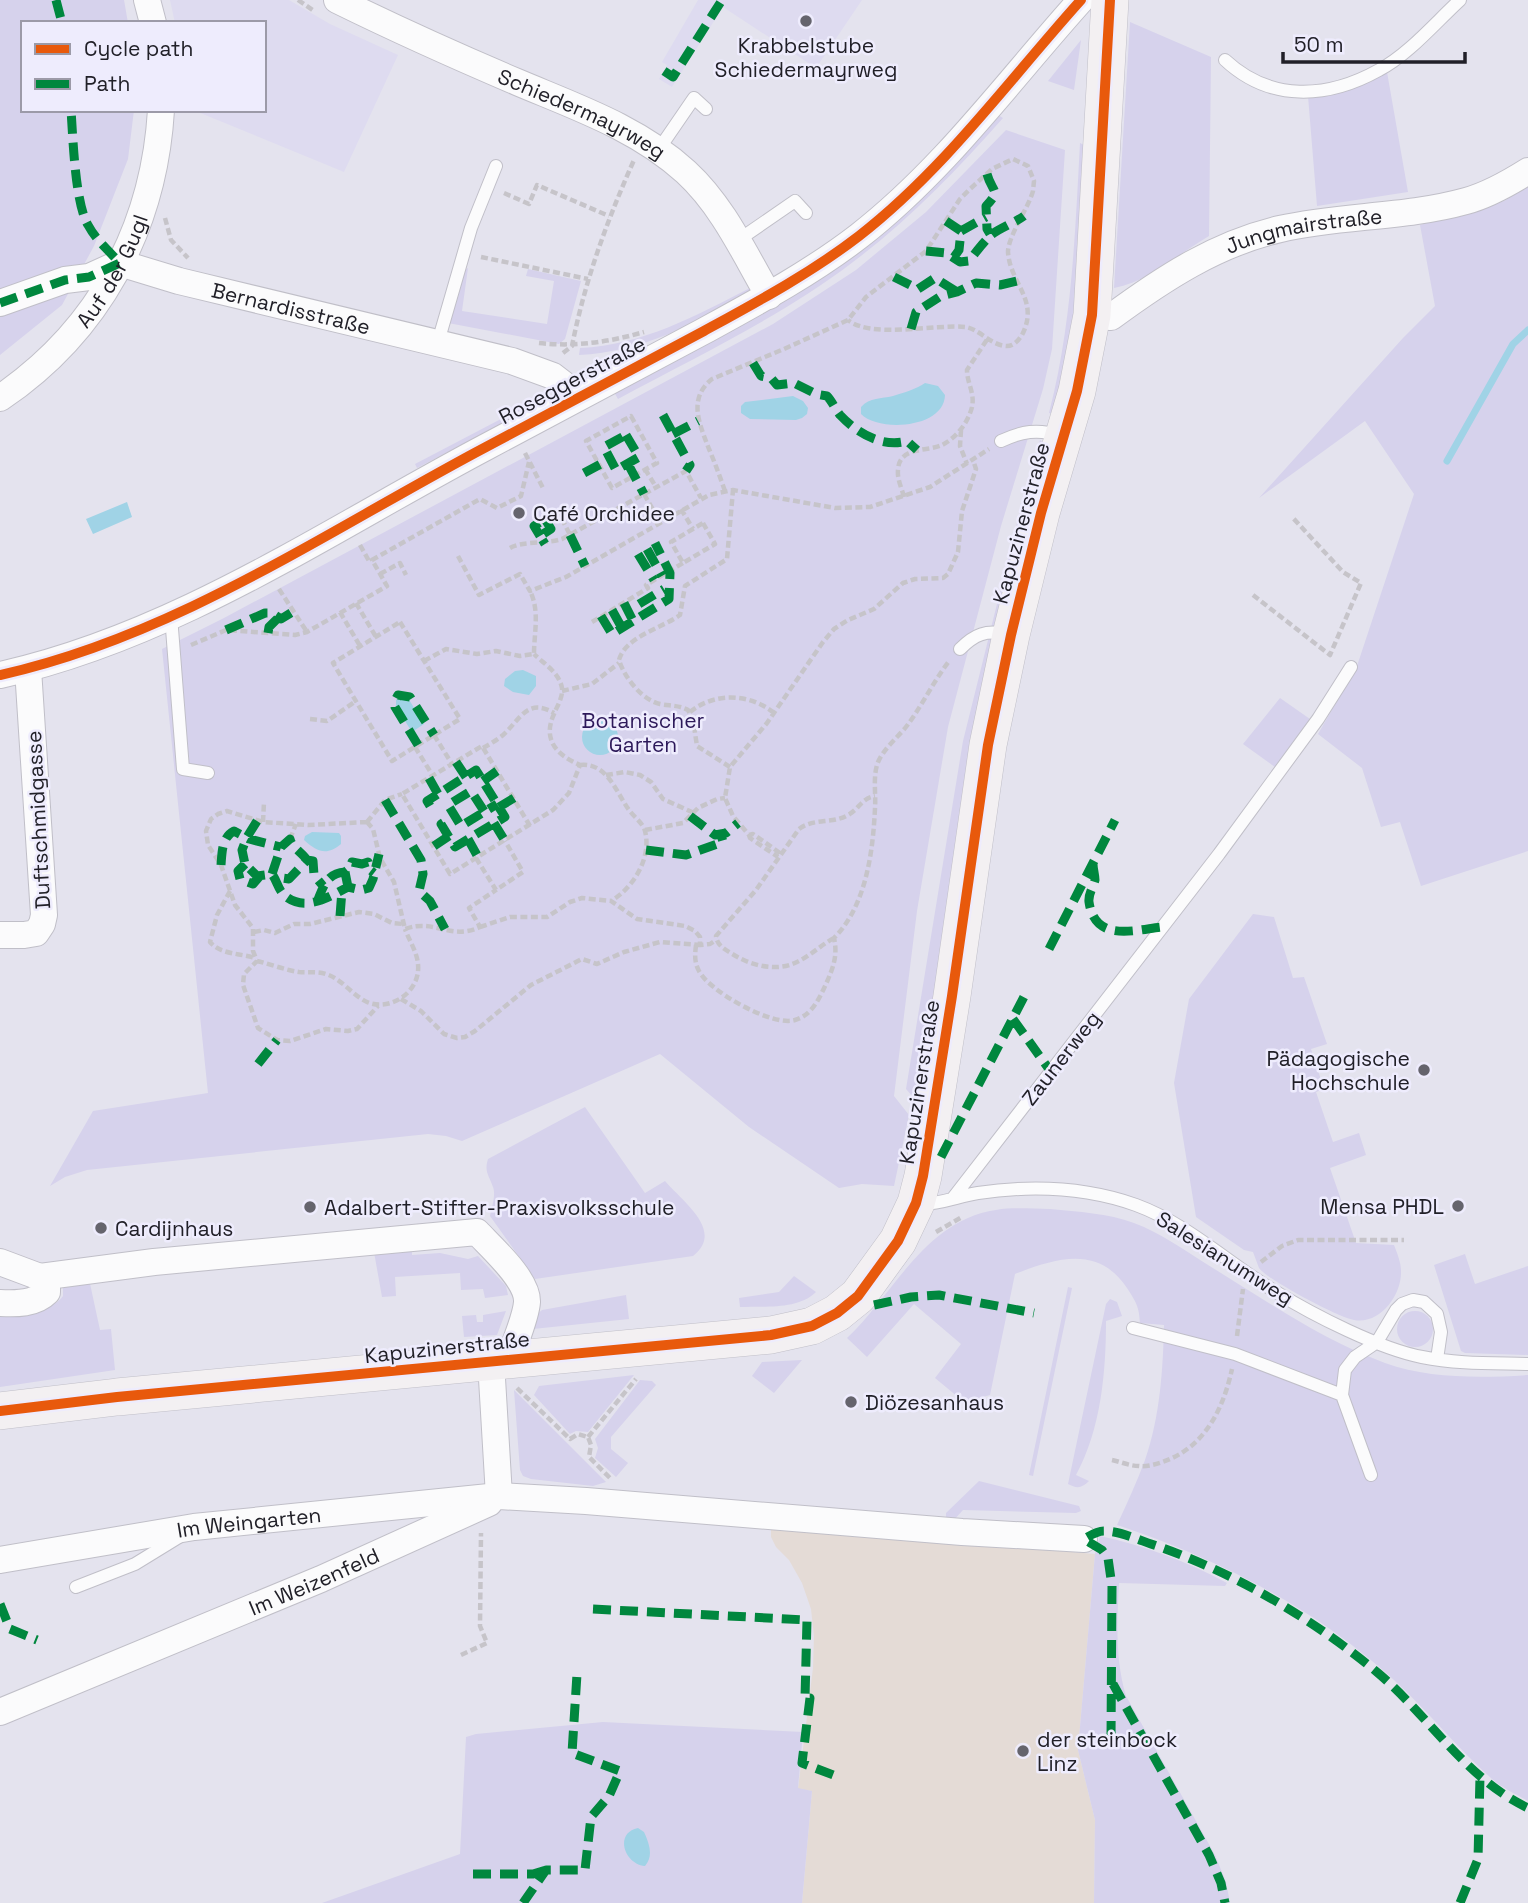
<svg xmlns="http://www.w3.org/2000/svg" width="1528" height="1903" font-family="'Space Grotesk',sans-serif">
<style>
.commercial{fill:#e4dbd6}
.built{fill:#dedbf0}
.green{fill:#d6d2ec}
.water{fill:#a0d3e6}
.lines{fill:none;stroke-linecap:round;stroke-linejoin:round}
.stream{stroke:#a0d3e6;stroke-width:7}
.lane-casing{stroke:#c0bfc8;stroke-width:14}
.street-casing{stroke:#c0bfc8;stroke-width:28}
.secondary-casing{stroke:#c0bfc8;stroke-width:38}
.path{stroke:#c6c4c9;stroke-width:4.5;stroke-dasharray:7 3.5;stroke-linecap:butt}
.lane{stroke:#fbfbfc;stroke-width:12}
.street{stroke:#fbfbfc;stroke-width:26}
.secondary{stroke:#f3f0f2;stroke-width:37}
.quiet{stroke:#00873e;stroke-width:9;stroke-dasharray:18 9;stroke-linecap:butt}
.cycleway-casing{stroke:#eeecfd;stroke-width:15}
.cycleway{stroke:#e8590c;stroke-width:10}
.poi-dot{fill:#65646d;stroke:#eeecfd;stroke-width:2.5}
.labels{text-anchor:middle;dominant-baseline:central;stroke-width:5;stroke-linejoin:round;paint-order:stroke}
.poi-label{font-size:21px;fill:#212028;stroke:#eeecfd;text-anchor:start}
.street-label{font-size:21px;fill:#212028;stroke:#eeecfd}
.park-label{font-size:21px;fill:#2d195a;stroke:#eeecfd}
</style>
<rect width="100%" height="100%" fill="#e4e3ee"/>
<path class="commercial" d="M771,1526l324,28 -17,196 17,70 -1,83h-292l10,-112 -14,-2 15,-121 1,-32 -3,-27 -9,-26 -13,-23 -13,-13 -5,-10z"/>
<path class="built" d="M170,0h119l41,24 68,31 -54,117 -151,-62h71v-87h-89z
M698,0h164l-46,68 -93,-61 -51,80 -13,-8 8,-14 -5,-3z"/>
<path class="green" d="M0,0h124l4,23h-105v87h111l-6,49 -34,87 -32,59 -62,50z
M1130,22l81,35 -2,179c-31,18 -59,45 -95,52z
M1081,40l-7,50 -26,-9z
M1387,72l21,120 -91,14 -9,-110 58,-13z
M998,115l5,3c-46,52 -94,102 -150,144 -72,55 -156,94 -235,137l-4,-7 144,-77z
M1006,130l59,20 -13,199 -9,40 -42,137 -53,201 -31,184 -23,185 15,19 -15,71 -32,-2 -23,4 -90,-61 -89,-73 -198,87 -16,-5 -18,-2 -341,36 -22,7 -15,9 43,-75 115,-18 -46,-444 62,-31 549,-294 83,-54 70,-58z
M1080,143l12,6 -9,124 -27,141 -7,-1c23,-89 26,-178 31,-270z
M1528,187v664l-107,35 -21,-64 -19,5 -19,-59 -44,-34 39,-68 57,-172 -49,-73 -106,77 144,-160 32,-32 -15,-81 84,-24z
M468,268l-6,43 85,13 7,-43 -28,-5 2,-7 53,12 -16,58 -6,5 -111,-21 16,-53z
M750,288l-3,8c-54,28 -105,56 -168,59l1,-7c63,-3 115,-32 170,-60z
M522,408l-11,11 -94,49 -2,-4z
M1040,440l6,5 -125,661 -15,-17 57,-348 61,-246z
M1280,698l30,21 -35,48 -32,-23z
M1253,914l21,3 19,61 11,-1 23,67 -16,5 13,40 -8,3 17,50 26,-9 7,22 -36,13 26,75 38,2c3,8 7,17 7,26 1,24 -21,54 -47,49 -15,-2 -88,-41 -95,-52 -2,-5 -4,-11 -6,-16l-9,-2 -48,-33 -22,-134 15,-84z
M585,1107l60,86 20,-12c18,21 60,50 28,75l-158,23 -45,-63c2,-9 6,-21 3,-29 -4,-12 -9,-15 -5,-28z
M1050,1209c28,3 58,4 84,14 27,10 50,27 74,42 57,35 114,75 177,98 45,16 96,15 143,12v426c-12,-7 -26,-13 -36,-22 -35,-31 -64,-68 -98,-99 -79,-72 -177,-122 -277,-155 10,-22 20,-43 28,-65 15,-43 18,-90 19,-135l-24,-2c-1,-17 -4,-21 -13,-35 -29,-43 -70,-30 -112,-14l-25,121 -26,7 -29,-24 26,-34 -47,-40 -47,53 -20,-19c47,-44 78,-118 149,-128 17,-3 36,-1 54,-1z
M412,1247v8l28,-2 28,6 10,-3 28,30 2,9 -23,3 -2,-9 -22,1 -1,-17 -65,4 1,19 -14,1 -8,-45z
M1465,1254l10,30 53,-18v89l-63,-2 -4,-2 -27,-86z
M794,1276l22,16c-18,18 -52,14 -76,15l-1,-9 40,-6z
M89,1279l11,51 11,-1 4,41 -115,17v-77c20,0 50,4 63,-14v-14z
M1068,1287l4,1 -39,188 -4,-1z
M626,1295l3,24 -96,10 1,-12 8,-7z
M1110,1299l7,3 5,14 -16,5c0,51 -5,108 -30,154l13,6c-7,7 -12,8 -21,3l38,-180z
M1397 1329a18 18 0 1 1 36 0a18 18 0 1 1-36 0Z
M506,1311l-9,24 -33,2 -2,-21 14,-1 1,7h6v-7z
M802,1360l-28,33 -22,-17 10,-14z
M634,1375l-46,57 -12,-1 -6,3 -36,-39 5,-9z
M640,1380l12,1 4,4 -45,52v12l17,14 -12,14 -21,-19 3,-10 -3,-9z
M514,1390l92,92 -13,4 -62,-7 -8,-3 -3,-6z
M979,1481l100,25 2,5 -5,2 -113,-3 -11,12 -6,-4v-5z
M1100,1536c43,9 88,26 127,47l-2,3 -106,-3c-2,37 -4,77 7,113l89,159 11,27 4,21h-136l1,-83 -17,-70 17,-196z
M603,1722l200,10 -5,56 14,3 -10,112h-480l138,-49 6,-117 10,-3z"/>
<path class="water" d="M925,383l13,3 7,9c-1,34 -67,37 -84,19v-7c9,-10 20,-8 32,-11 10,-3 23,-7 32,-13z
M793,396l10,5 5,7 -1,6 -5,4 -6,2 -46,-1 -9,-6v-7l4,-4z
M127,502l5,15 -39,17 -7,-15z
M515,671l8,-1 13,6v10l-7,9 -16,-3 -9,-6 1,-7z
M401,696l7,2 16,26 -12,8 -16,-25v-7z
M582 737a18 18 0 1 1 36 0a18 18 0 1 1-36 0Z
M312,832l27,1 2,3v8c-14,12 -24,8 -37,-4l1,-4z
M638,1828l6,4c5,11 10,24 1,34 -21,-2 -31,-33 -7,-38z"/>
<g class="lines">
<path class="stream" d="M1447,461l66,-117 15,-14"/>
<g class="lane-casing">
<path id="lane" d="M1225,60c45,42 102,39 154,10 29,-15 57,-48 81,-70
M659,149l35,-51 12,11
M737,241l58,-40 11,12
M438,342l33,-114 25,-62
M1001,441c21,-10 36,-12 59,-6
M171,616l12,153 25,4
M960,649c15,-15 26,-19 46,-15
M953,1198l266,-344 99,-135 33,-52
M921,1204c20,0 38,-8 57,-11 54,-8 107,-6 158,12 52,19 93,59 140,87 37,23 104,57 146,65 35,7 71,6 106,7
M1133,1328l102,26 107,41
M1371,1475l-29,-80 3,-25 10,-13 22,-15 19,-32 6,-6 11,-4 11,2 13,12 4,18 -4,27
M76,1587l59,-23 44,-27"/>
</g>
<g class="street-casing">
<g id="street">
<path d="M147,0l6,23"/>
<path id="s1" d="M337,0c59,29 119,56 180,82 59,25 121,46 169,90 37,34 58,81 83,124"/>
<path id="s2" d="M0,303l65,-23 24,-3 31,-14 59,18 333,80 41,15 26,20"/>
<path id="s3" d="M1092,315l19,2c53,-39 105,-73 169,-88 61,-14 125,-11 186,-28 22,-6 43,-18 62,-30"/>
<path id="s4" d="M0,398c99,-67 154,-170 161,-288"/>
<path d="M0,675c176,-39 329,-145 486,-228 73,-39 146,-77 218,-116 53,-29 107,-58 155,-95 86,-67 150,-156 222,-236"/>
<path d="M0,935h24l12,-2 6,-9 2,-9 -16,-246"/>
<path d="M0,1262l40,15 7,9v6c-12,12 -31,12 -47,11"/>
<path d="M40,1277l114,-15 323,-30c15,16 51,48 50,70 -1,16 -13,42 -18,58"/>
<path d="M491,1362l8,134"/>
<path id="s5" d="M0,1560l194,-33 305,-31 87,5 376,31 122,7"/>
<path id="s6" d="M0,1712l321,-133 168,-76"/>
</g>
</g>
<g class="secondary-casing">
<path id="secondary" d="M0,1411l117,-14 654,-62 41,-9 25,-13 21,-17 40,-55 18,-38 7,-27 29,-180 36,-251 23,-110 30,-122 36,-122 15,-76 18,-315"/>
</g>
<path class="path" d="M298,0l16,11
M504,193l25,11 8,-19 72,31
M165,218l6,22 17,18
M481,257l107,22
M539,343c37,4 70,-1 105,-11
M563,353l9,-7c13,-66 35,-125 62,-186
M631,416l26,47 -45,25 -26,-47z
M961,430l-1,16 7,18
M525,453l19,37
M645,469l11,18
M725,491c-5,-14 -10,-28 -16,-42 -9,-24 -22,-50 3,-70l72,-30 64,-29 18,-23 60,-46 34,-52 10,-10 22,-20 21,-10 15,7 6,15 -1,10c-5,18 -25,45 -25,61 2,32 32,48 14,83 -4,6 -9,12 -17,11 -15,-2 -25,-16 -39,-19 -31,-3 -95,12 -118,-7
M644,494l16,28
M904,497c-2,-8 -7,-18 -6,-27 1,-24 29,-18 44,-25 14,-7 26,-22 30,-38 3,-14 -5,-24 -5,-37l21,-32
M557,509l13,26
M681,509l12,20
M703,523l12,21 -32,19 -12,-21z
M360,545l9,16 3,-1
M510,548c12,-7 35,-4 52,-9l124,-68 15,27
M458,556l21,39 41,-21 10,17 36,-14 143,-82 24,-5 102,18 35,-1 60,-20 59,-38
M380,574l20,-11 6,12
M279,589l28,43
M1253,595l77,60 31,-72 -18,-11 -50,-54
M356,603l20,34
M340,612l20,34
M400,622l60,97 -68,42 -59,-98z
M592,622l56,-34 -2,-3 37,-22
M191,645l35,-15 69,5 12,-3 80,-46 -15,-26 108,-61 17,9 24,-12 8,-34
M424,661l22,-12 31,5 19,-3 24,5 14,-2c0,-21 6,-43 -4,-63
M562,691l30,-7 27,-21
M690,712c24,-20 60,-19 84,1
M310,719l17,2 29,-20
M434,735l18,29
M415,747l18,29
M483,748c7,-4 14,-8 20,-13 17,-15 24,-38 51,-22
M580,765c27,-3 36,27 49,45 5,7 14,13 16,21 7,27 -12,57 -34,70
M730,767l-33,-21 -4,-26 -5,-10c-9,-5 -18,-4 -28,-6 -18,-4 -36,-27 -41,-44 6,-23 43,-32 61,-45l5,-29 42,-27 6,-69
M606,775l19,-3 15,3 11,7 12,17 29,13
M263,822l1,-20
M367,822l-59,3 -45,-3 -36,-11 -9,3 -7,5 -5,12 2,14 13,20 14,40 18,23v23l4,10 -13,13 -1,11 15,43 19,12 13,1 36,-12 22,2 9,-2 21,-23
M367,822l6,7 7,29 14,24 11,47c30,-11 45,12 75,-2l-11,-19 27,-18
M367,822l18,-22 17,-6
M530,826l-48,-80 -80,48 48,80 103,-64 16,-17 11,-28c-23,-10 -38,-25 -26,-51 3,-8 9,-16 8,-26 -3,-16 -18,-24 -28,-34
M645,830l38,-7 15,-15 19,-9 8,-1
M749,835l1,3 28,19
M290,839l6,-15
M780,853l-27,-19 -4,1 -16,-19 -8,-18 5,-31 37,-44 56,-81 11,-13 14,-9 26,-11 29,-26 12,-4 28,-1 5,-4 10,-22 4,-41 14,-42 -3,-9
M476,858l20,32 27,-18 -18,-31
M230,891l-13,24 -7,27c11,13 30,11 45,16
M480,927l30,-10h37l23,-15 12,-4 29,3 26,18 48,7 10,5 5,6v8l10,-1 6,-4
M254,932l10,-2 11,3 19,-9h16l49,-12 15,2 18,9 11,1
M834,938c-13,7 -24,18 -37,24 -20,10 -45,4 -63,-7 -8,-5 -17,-9 -18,-19l40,-46 43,-61c14,-11 34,-5 49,-14 11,-6 14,-17 27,-19
M696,945c-1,9 -2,17 3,26 10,20 73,56 96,49 17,-5 24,-21 31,-36 7,-16 12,-28 8,-46 32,-32 39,-86 41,-130 1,-14 -2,-29 2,-43 5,-16 23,-29 32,-42 15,-21 26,-44 41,-63
M257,961c13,3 28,9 42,11 9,1 18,-1 27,2 16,5 26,21 41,28 23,10 54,-10 51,-38 -1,-12 -9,-24 -13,-35
M401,999l20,12 23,23 13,4 8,-1 10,-6 56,-46 51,-26 15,5 27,-12 36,-10 40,3
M936,1232l26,-15
M1261,1262l21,-16 16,-6h106
M1237,1336l6,-47
M517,1388l53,51 8,-5 10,3 3,8 -2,12 22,22
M588,1437l48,-58
M1112,1460c9,2 18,6 27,6 9,1 22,-3 31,-7 37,-16 54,-53 62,-90
M461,1655l26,-12 -7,-17 1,-93"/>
<use href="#lane" class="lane"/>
<use href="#street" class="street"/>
<use href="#secondary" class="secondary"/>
<path class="quiet" d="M56,0l6,23
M664,71l9,6 49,-77
M987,174c5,19 15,15 -1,32l1,23 3,5
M946,221l15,10
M926,251l20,2 14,9 9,-1c7,-9 13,-17 21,-25 4,-5 26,-14 34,-20
M954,257l5,-7 2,-19 25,-14
M894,277l24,12 17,-11 22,14
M0,303l65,-23 24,-3 31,-14c-11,-12 -24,-23 -32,-38 -13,-22 -15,-87 -17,-115
M911,329l5,-17 25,-16 16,-4 19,-9 24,2 17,-4
M753,363l8,13 10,2 6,7 17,-2 22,11 11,2c5,5 8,13 13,19 17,18 42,33 67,26l10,9
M663,415l27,50 -4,6
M673,434l25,-13
M626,435l13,22 -23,13 -12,-23z
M628,464l16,30
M584,473l26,-14
M570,535l15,31
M540,536l-6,-10 11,-7 6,10 -11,7 5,8
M647,549l15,27
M638,554l16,26
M624,603l9,18
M639,604l25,-15
M612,610l10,18
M601,616l11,18 57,-35 1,-26 -15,-30
M226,630l39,-17h7l9,6 13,-8
M268,633l1,-6 9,-9
M418,745l-23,-38 -1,-5 4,-7 12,2 24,38
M456,762l10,15
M429,778l9,16
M483,781l14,-10
M385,800l36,60 2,14 -4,17 11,10 15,28
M430,806l-3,-5 49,-31 29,47 -50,30 -14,-23 13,-8
M499,807l15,-9
M484,811l-13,-20 -23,14 13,21 36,-22
M690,816l25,19 11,-2 12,-10
M257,821l-10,16 -5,13 3,14 12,12 15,-2c5,7 6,15 12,21 20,18 45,2 64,-8l13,3 8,-2 4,-9 6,-25
M494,823l11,18
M468,839l10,18
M434,846l15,-10
M646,850l40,5 37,-13 -2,-7
M307,860l6,1 1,14 9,11
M245,864l-7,7 2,8 13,5 6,-7
M1093,864c0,5 2,11 2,16 -2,8 -7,14 -6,22 6,41 45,28 73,25
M221,865c1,-13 1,-28 13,-34l15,8 32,8
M272,874l9,-27 9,-8c2,9 12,13 17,21l-18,19 -14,-2
M348,887l-3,-15 5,-4 2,-6 10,2 6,-2 2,8 4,3
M317,902c6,-15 10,-29 28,-30
M340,916l2,-26
M1049,949l66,-129
M1013,1019l38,53
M258,1064l19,-24
M941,1157l86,-166
M874,1305l37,-8 28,-2 95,18
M0,1604l10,25 27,11
M593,1609l214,11 -2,78h5l-8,65 34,13
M1113,1684l96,171 12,28 4,20
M1111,1739l1,-153 -4,-28 -6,-8 -18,-11c7,-4 13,-8 20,-8 15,0 33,8 47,13 81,27 161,74 227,129 51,43 88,106 150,135
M473,1874h60l13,-4
M523,1903l23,-33h39l6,-53 18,-21 11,-25 -48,-18 5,-79
M1460,1903l18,-44 2,-83"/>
<g class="cycleway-casing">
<path id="cycleway" d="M0,675c176,-39 329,-145 486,-228 73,-39 146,-77 218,-116 53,-29 107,-58 155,-95 86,-67 150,-156 222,-236
M0,1411l117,-14 654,-62 41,-9 25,-13 21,-17 40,-55 18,-38 7,-27 29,-180 36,-251 23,-110 30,-122 36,-122 15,-76 18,-315"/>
</g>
<use href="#cycleway" class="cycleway"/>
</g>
<g class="poi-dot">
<circle cx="806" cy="21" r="7"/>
<circle cx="519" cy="513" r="7"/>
<circle cx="1424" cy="1070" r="7"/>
<circle cx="1458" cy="1206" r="7"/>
<circle cx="310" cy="1207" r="7"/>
<circle cx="101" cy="1228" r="7"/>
<circle cx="851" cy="1402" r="7"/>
<circle cx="1023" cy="1751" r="7"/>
</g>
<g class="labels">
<g class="poi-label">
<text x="806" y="45" text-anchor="middle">Krabbelstube<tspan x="806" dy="24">Schiedermayrweg</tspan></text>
<text x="533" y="513">Café Orchidee</text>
<text x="1410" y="1058" text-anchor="end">Pädagogische<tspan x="1410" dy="24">Hochschule</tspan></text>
<text x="1444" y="1206" text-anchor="end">Mensa PHDL</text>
<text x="324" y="1207">Adalbert-Stifter-Praxisvolksschule</text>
<text x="115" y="1228">Cardijnhaus</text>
<text x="865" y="1402">Diözesanhaus</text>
<text x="1037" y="1739">der steinbock<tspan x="1037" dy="24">Linz</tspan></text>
</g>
<g class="street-label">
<text stroke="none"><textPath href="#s1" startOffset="270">Schiedermayrweg</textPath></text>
<text stroke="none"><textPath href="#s3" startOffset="234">Jungmairstraße</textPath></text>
<text stroke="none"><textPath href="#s4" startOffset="172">Auf der Gugl</textPath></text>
<text stroke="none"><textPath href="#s2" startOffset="304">Bernardisstraße</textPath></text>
<text transform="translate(572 380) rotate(-28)">Roseggerstraße</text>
<text transform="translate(1021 523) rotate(-75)">Kapuzinerstraße</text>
<text transform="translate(38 820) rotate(-93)">Duftschmidgasse</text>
<text transform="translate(1061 1058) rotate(-52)">Zaunerweg</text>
<text transform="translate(919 1082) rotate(-81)">Kapuzinerstraße</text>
<text transform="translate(1225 1258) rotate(32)">Salesianumweg</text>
<text transform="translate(447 1347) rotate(-6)">Kapuzinerstraße</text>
<text stroke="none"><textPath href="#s5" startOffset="252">Im Weingarten</textPath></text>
<text stroke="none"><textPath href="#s6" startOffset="340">Im Weizenfeld</textPath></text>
</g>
<g class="park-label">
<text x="643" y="720">Botanischer<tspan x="643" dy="24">Garten</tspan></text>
</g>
</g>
<rect x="21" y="21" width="245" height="91" fill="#eeecfd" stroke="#9c9aa8" stroke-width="2"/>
<rect x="35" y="44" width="35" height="10" fill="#e8590c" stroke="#9c9aa8" stroke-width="2"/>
<text x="84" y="56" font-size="21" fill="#212028">Cycle path</text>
<rect x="35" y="79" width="35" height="10" fill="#00873e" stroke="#9c9aa8" stroke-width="2"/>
<text x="84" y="91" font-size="21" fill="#212028">Path</text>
<path d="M1283 52v10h182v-10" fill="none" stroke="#212028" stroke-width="3.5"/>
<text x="1294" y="52" font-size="21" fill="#212028" stroke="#eeecfd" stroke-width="5" paint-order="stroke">50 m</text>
</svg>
